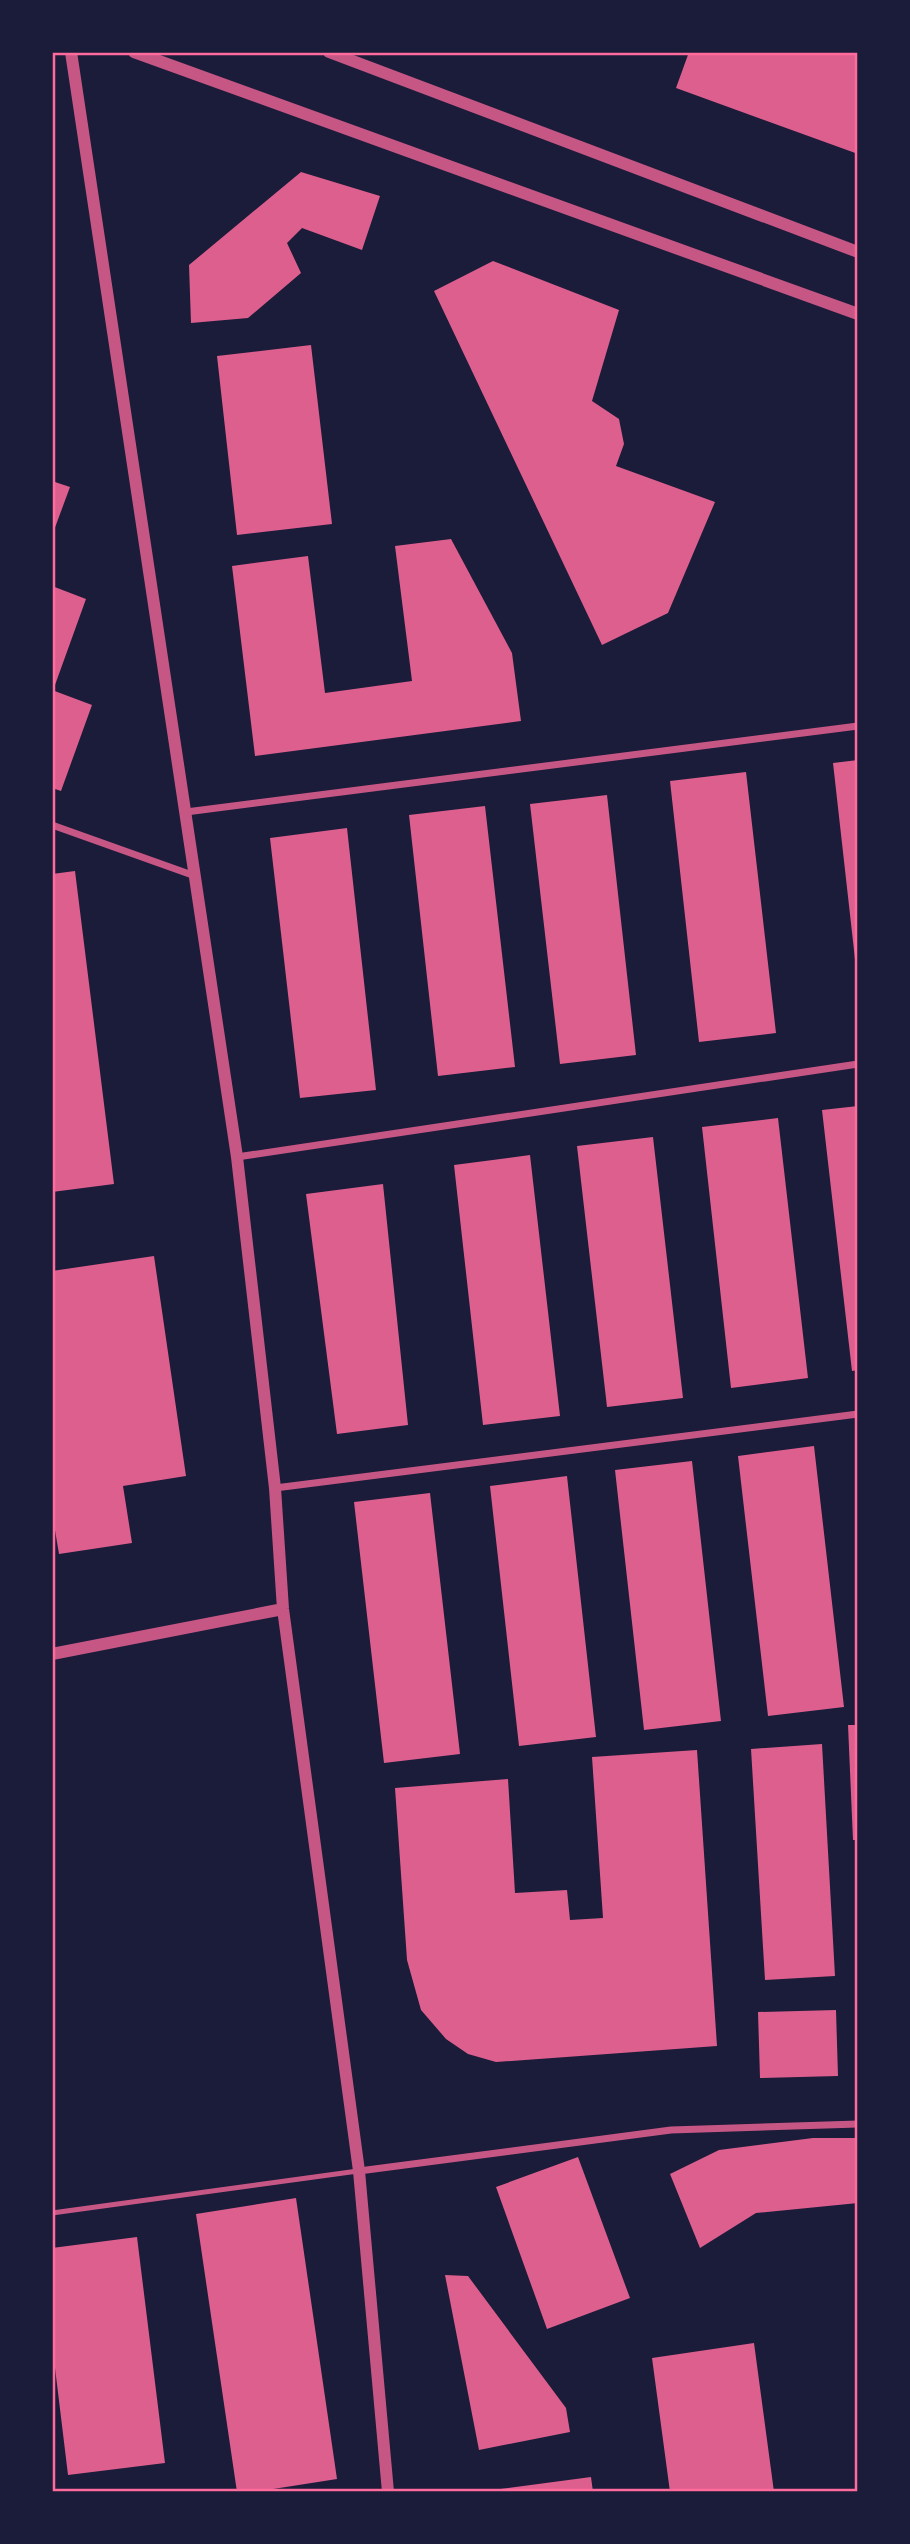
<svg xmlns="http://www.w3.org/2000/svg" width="910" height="2544" font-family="'Golos Text',sans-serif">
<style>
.building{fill:#dd5f8e}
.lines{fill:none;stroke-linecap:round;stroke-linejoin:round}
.service{stroke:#c65784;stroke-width:5}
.minor{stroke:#c65784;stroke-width:7}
.tertiary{stroke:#c65784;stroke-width:12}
.neatline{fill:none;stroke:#ff6b9d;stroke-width:2.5}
</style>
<rect width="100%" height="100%" fill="#1b1b3a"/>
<path class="building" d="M689,52h169v102l-182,-66z
M301,172l79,24 -18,54 -60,-22 -15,15 14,30 -53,45 -57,5 -2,-58z
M493,261l126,49 -27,91 27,18 5,25 -8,22 99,36 -47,111 -66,32 -168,-354z
M311,345l21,179 -95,11 -20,-179z
M52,481l18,6 -17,46h-1z
M451,539l61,114 9,68 -266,35 -23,-190 76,-10 17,137 87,-12 -17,-135z
M52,586l34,13 -31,86 -3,-1z
M52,690l40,15 -31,86 -9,-3z
M858,760v208h-2l-23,-205z
M746,772l30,261 -77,9 -29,-261z
M607,795l29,260 -76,9 -30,-260z
M485,806l30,261 -77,9 -29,-261z
M347,828l29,262 -76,8 -30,-260z
M75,871l39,313 -62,8v-318z
M858,1106v264l-6,1 -30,-261z
M778,1118l30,260 -77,10 -29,-261z
M653,1137l30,261 -76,9 -30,-261z
M530,1155l30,261 -77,9 -29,-260z
M383,1184l25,241 -71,9 -31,-240z
M154,1256l32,220 -63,10 9,57 -73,11 -7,-42v-241z
M814,1446l30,261 -76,9 -30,-260z
M692,1461l29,260 -77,9 -29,-260z
M567,1476l29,261 -77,9 -29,-260z
M430,1493l30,261 -76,9 -30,-261z
M848,1725h10v115h-5z
M822,1744l13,232 -70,4 -14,-231z
M697,1750l20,296 -221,16 -28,-8 -22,-15 -25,-29 -14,-50 -12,-172 113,-9 7,114 52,-3 3,30 33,-2 -11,-161z
M836,2010l2,66 -78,2 -2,-66z
M813,2138h45v65l-102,10 -56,35 -30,-74 49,-24z
M578,2157l52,141 -83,31 -51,-142z
M296,2198l41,281 -83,13h-17l-41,-278z
M137,2237l28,226 -97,12 -16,-132v-95z
M445,2275l23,1 98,132 4,24 -91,18z
M754,2343l20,149h-104l-18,-134z
M591,2477l2,15h-100v-2z"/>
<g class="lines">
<path class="service" d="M52,2213l306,-42"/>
<path class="minor" d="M186,812l672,-86
M52,825l143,51
M237,1157l621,-93
M275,1488l583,-74
M359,2171l312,-41 187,-6"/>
<path class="tertiary" d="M71,52l166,1105 38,331 8,121 76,562 29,321
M134,52l724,262
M329,52l529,200
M52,1654l231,-45"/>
</g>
<rect width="910" height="2544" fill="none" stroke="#1b1b3a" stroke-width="108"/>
<rect x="54" y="54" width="802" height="2436" class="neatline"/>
</svg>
